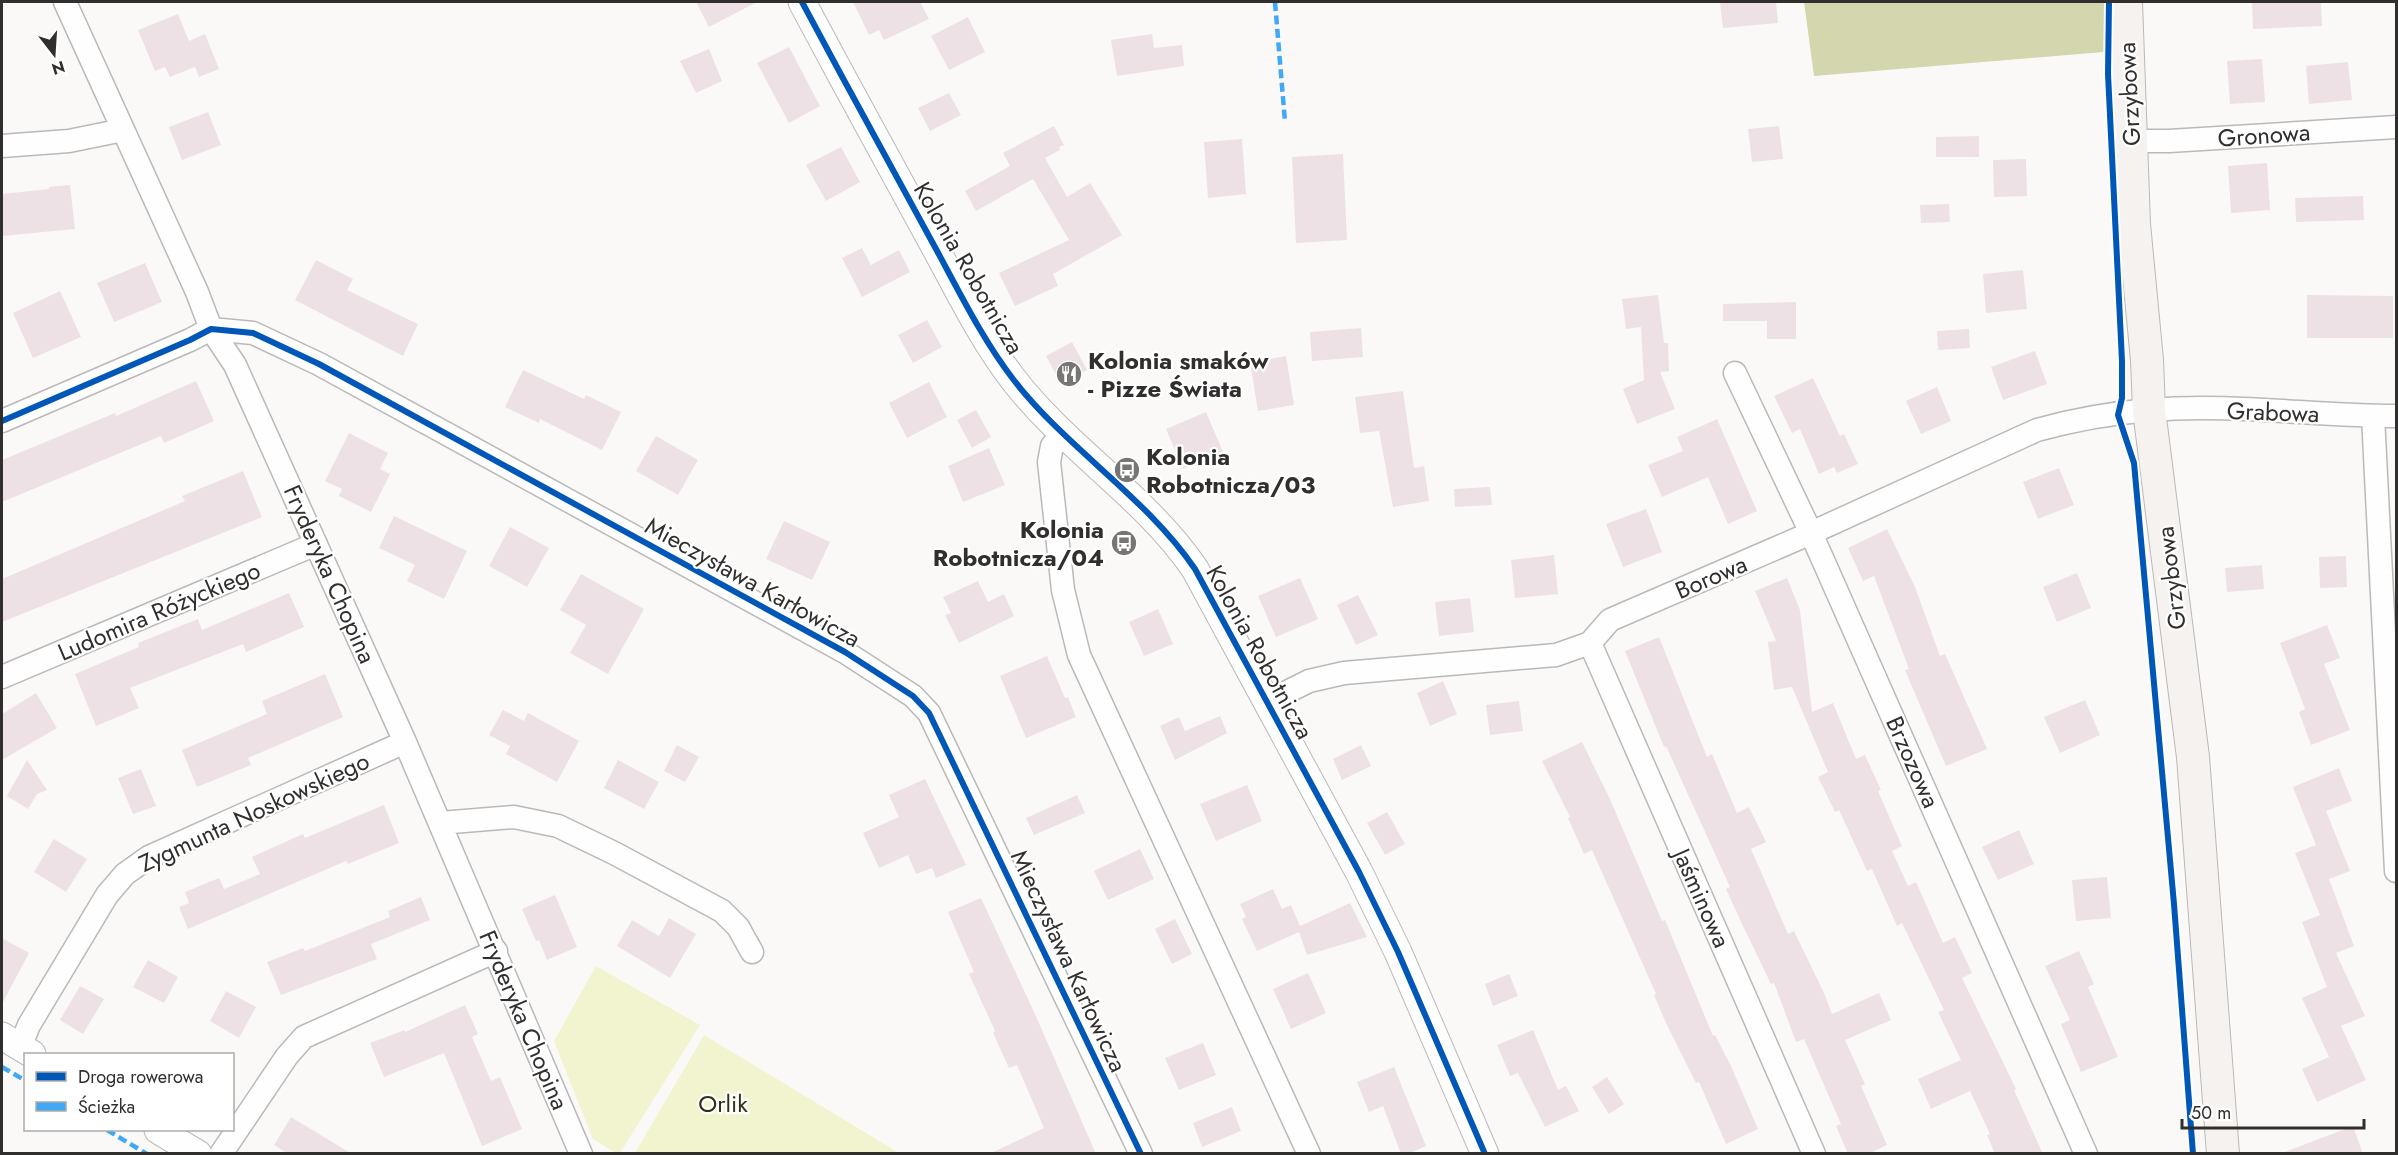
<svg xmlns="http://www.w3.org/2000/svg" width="2398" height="1155" font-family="Jost,sans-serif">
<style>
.green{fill:#f1f4cf}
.forest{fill:#d4d7ae}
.building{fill:#eee1e6}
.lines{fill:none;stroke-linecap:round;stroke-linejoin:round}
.minor-casing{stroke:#bbb9b8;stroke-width:25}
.tertiary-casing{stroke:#bbb9b8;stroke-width:29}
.secondary-casing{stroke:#bbb9b8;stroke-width:34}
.minor{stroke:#fefefe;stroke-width:22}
.tertiary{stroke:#fefefe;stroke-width:27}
.secondary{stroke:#f6f2f0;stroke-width:32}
.quiet{stroke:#3fa9f5;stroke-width:4.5;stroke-dasharray:9 4.5;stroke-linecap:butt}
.cycleway-casing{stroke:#fff;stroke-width:10}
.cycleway{stroke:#0057b8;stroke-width:6}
.labels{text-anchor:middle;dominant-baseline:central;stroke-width:4.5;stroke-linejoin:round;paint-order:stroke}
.street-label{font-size:24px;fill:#312f2e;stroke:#fff}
.poi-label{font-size:24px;font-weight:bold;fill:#312f2e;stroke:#fff;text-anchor:start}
.park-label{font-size:24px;fill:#2e3110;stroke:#fff}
</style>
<rect width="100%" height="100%" fill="#fbf9f7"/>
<path class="green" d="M596,966l104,59 -80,128h-4l-23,-14 -39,-98z
M704,1035l195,118h-264z"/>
<path class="forest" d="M1804,2h322l1,48 -313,26z"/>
<path class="building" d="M696,2h61l-48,25z
M853,2h67l9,17 -45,21 -5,-10 -10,5z
M1720,2h56l2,21 -55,5z
M2252,2h69l1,24 -69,3z
M178,14l11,27 16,-7 14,35 -20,8 -4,-10 -25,10 -5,-10 -10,4 -17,-41z
M968,17l17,35 -36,18 -18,-34z
M1152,34l2,14 28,-3 2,21 -67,10 -6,-36z
M789,47l31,59 -31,17 -32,-60z
M709,49l13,32 -26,12 -16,-32z
M2262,59l3,43 -35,2 -3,-43z
M2348,62l4,38 -43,4 -3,-38z
M949,93l12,22 -31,16 -12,-23z
M208,112l13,33 -39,15 -13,-33z
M1054,126l10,19 -5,2 1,3 -15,8 22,39 23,-14 32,52 -69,39 5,12 -43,20 -16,-33 70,-33 -36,-61 -57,32 -11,-20 45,-25 -7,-13z
M1779,126l4,33 -31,3 -4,-33z
M1979,136v21h-43v-20z
M1242,139l4,55 -38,4 -4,-56z
M841,147l19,35 -34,19 -20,-36z
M1343,154l4,86 -51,3 -4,-86z
M2026,159l1,37 -33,1 -1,-37z
M2267,163l3,47 -39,3 -3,-47z
M70,185l5,44 -73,7v-42l47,-5v-2z
M2363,196l1,24 -68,2 -1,-24z
M1949,204l1,18 -29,1 -1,-18z
M862,248l9,17 28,-15 11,22 -48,25 -20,-39z
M316,260l37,19 -6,11 71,34 -15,32 -108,-56z
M145,263l17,39 -48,20 -17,-39z
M2023,270l4,39 -41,4 -3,-39z
M60,291l21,46 -48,21 -20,-45z
M1658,295l6,48h4l1,28 -9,1 15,37 -38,15 -14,-35 21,-9 -3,-53 -15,2 -4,-30z
M2307,295l86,1v42h-86z
M1796,302v37h-29v-18h-44v-17z
M927,320l15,27 -29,16 -15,-28z
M1361,328l2,29 -51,4 -2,-29z
M1969,329l1,19 -32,2 -1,-19z
M1072,342l15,28 -26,14 -15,-28z
M2035,351l12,33 -44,16 -12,-33z
M1286,356l8,49 -36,6 -8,-49z
M523,370l61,29 2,-4 35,17 -19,38 -62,-31 -1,4 -34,-16z
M1813,378l27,58 4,-2 14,30 -21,9 -3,-6 -15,7 -19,-45 -8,4 -18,-37z
M196,381l18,40 -50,22 -3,-7 -159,66v-42l113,-47 1,3z
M929,382l18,35 -40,21 -18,-35z
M1937,387l14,34 -30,13 -15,-33z
M1403,391l11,77 10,-2 5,35 -36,6 -14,-76 -19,2 -5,-36z
M976,410l15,27 -19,11 -15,-28z
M1206,412l17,40 -40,17 -17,-40z
M1717,419l40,92 -29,13 -20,-47 -46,20 -14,-32 35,-14 -6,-14z
M349,433l39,20 -8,16 10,5 -19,38 -32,-16 3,-7 -17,-8z
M656,436l42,24 -20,35 -42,-24z
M989,448l16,37 -42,17 -15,-36z
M2059,468l15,37 -36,14 -15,-37z
M243,471l19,46 -260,105v-43l183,-78 -3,-5z
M1490,487l2,18 -37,2 -1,-18z
M1646,509l16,43 -39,15 -17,-43z
M394,516l73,35 -23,48 -37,-18 8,-16 -36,-17z
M784,521l46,21 -18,38 -46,-21z
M510,527l39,21 -22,39 -38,-21z
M1887,529l28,58 25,69 5,-2 42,95 -41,17 -41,-96 4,-1 -35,-93 -11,5 -15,-33z
M1554,555l4,39 -43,4 -4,-38z
M2346,556l1,31 -27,1 -1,-31z
M2262,565l2,24 -37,3 -2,-24z
M2077,573l14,35 -34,14 -14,-35z
M581,574l63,35 -36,65 -38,-21 16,-28 -26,-15z
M1300,578l18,41 -42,18 -18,-41z
M1787,578l13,32 12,102 21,-9 23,56 9,-4 16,35 -3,1 24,55 -10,5 16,35 8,-4 27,61 12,-6 17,36 -10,5 54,111 -2,1 29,64h-48l-8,-19 3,-1 -20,-43 -39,18 -13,-30 43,-19 -23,-48 6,-2 -42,-87 -5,3 -25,-57 -5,2 -28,-61 -4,2 -17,-35 10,-5 -36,-85 -18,3 -6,-48 8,-1 -21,-50z
M978,581l10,21 16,-8 10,22 -55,27 -14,-28 6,-2 -8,-16z
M289,593l15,34 -58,25 -3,-8 -113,44 9,20 -43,18 -21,-52 64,-27 -1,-4 60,-24 4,11z
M1358,595l20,40 -22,10 -19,-40z
M1470,598l4,34 -35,4 -4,-34z
M1158,609l15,35 -29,12 -15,-34z
M2327,625l13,33 -16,6 26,66 -39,15 -12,-33 6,-3 -25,-66z
M1659,637l48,120 5,-3 25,59 12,-6 17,35 -15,7 37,85 6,-3 30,62 8,21 47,-21 12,27 -46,20 20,44 -4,2 26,59 -19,9h-20l-12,-28 5,-2 -37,-85 -8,3 -22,-59 -3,1 -29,-60 -16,-35 4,-2 -64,-141 -2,1 -39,-96z
M1047,656l18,42 3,-1 8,20 -50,21 -26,-62z
M325,674l18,43 -95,41 3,7 -54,22 -15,-37 85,-36 -5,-13z
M1443,681l14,33 -27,12 -13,-33z
M36,693l21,35 -55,32v-46z
M2085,700l15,35 -40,18 -16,-36z
M1519,701l4,30 -33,4 -4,-30z
M503,710l21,11 4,-8 51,28 -22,41 -51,-28 4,-8 -21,-11z
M1220,716l7,17 -52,27 -15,-34 19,-9 6,14z
M1582,742l28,57 52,122 3,-1 48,116 2,-1 16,31 27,63 -32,15 -27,-62 -3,1 -30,-60 -12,-28 2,-1 -64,-144 -8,4 -16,-36 2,-1 -28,-56z
M677,745l22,12 -14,25 -21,-11z
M1361,745l10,21 -29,14 -9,-21z
M27,760l20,30 -10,4 -9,15 -21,-13z
M618,760l41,22 -15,27 -40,-21z
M2339,768l13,33 -26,10 24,60 -21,8 25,67 -18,7 29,63 -24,10 25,54 -49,22 -15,-33 27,-12 -27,-59 25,-11 -25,-65 18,-7 -25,-62 21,-8 -23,-58z
M141,769l15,37 -23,8 -15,-36z
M925,779l41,86 -30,13 -4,-10 -16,6 -8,-19 -29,13 -16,-35 36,-16 -10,-22z
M1247,785l15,36 -46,20 -16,-37z
M1077,795l8,18 -51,22 -8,-17z
M384,805l15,38 -51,21 -2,-3 -158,68 -9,-22 10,-4 -4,-11 34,-14 5,11 36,-15 -8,-17 51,-23 2,4z
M1387,812l18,32 -20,11 -18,-32z
M2019,830l15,34 -36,16 -16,-33z
M54,839l33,20 -21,33 -32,-20z
M1140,849l14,30 -46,21 -14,-29z
M2107,877l4,41 -35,3 -4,-41z
M1273,889l9,20 9,-4 9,21 50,-23 17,34 -60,18 -8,-23 -42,19 -15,-32 4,-2 -6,-13z
M555,895l22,52 -30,13 -8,-20 -3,1 -14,-32z
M421,897l9,23 -59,24 6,15 -96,36 -14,-33 36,-14 2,3 85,-34 -2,-6z
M981,898l54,116 61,140h-107l55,-26 -27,-63 -8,3 -16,-35 2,-2 -26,-57 5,-2 -26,-60z
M669,918l27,16 -26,44 -53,-32 15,-26 27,16z
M1175,919l17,35 -20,10 -17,-35z
M2,938l27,15 -27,51z
M2079,951l15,33 -6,3 30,70 -37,15 -20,-48 9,-4 -25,-54z
M148,960l30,17 -14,26 -31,-16z
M1308,973l18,40 -35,16 -18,-40z
M1509,974l9,22 -25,10 -8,-22z
M80,986l24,13 -21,35 -23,-14z
M226,991l30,16 -17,31 -29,-17z
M465,1005l13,29 -6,3 19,44 9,-4 22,52 -40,17 -38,-93 -60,24 -14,-34 35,-13v2z
M1533,1030l25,60 8,-4 13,25 -34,16 -27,-54 -8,3 -13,-31z
M1203,1043l13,32 -37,15 -14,-32z
M1394,1067l32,79 -18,8h-7l-18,-48 -14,6 -12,-30z
M1607,1077l17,27 -15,10 -17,-27z
M1232,1107l9,24 -39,16 -9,-24z
M291,1117l61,37h-64l-14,-9z
M2353,1126l10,28h-78v-2z"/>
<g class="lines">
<g class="minor-casing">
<path id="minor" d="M65,2l132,290 14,37 24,36 170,377 176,412
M2131,141h38l227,-14
M2,146l67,-5 54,-11
M1735,373l76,160 275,621
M2373,416l23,455
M2,421l188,-81 21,-11 42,4 66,31 526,288 68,44 16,17 212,441
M1062,434l-10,12 -3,16 14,128 16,65 230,499
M1590,643l224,511
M2,677l314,-133
M1267,702l42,-21 35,-8 212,-18 34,-12 20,-23 201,-87 226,-103c36,-10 75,-17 113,-20 81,-7 165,6 246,6
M440,823l74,-6 44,9 56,27 108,58 16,16 14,25
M20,1047l9,-22 78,-130 18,-21 24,-17 256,-115
M221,1154l66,-98 17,-19 192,-86"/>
</g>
<g class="tertiary-casing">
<path id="tertiary" d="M802,2c42,79 85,157 128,236 26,47 50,98 83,141 53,69 133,118 182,190l164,303 39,80 87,202
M2,1036l30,18
M158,1130l40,24"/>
</g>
<g class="secondary-casing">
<path id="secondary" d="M2126,2l8,222 13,136 2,50 44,347 30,397"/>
</g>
<use href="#minor" class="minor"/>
<use href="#tertiary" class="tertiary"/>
<use href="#secondary" class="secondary"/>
<path class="quiet" d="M1275,2l10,120
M2,1067l24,14
M107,1130l40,24"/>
<g class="cycleway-casing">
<path id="cycleway" d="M802,2c42,79 85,157 128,236 26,47 50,98 83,141 53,69 133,118 182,190l164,303 39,80 87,202
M2109,2l-1,72 14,287v37l-4,17 16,48 40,441 19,250
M2,421l188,-81 21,-11 42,4 66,31 526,288 68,44 16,17 212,441"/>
</g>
<use href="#cycleway" class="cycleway"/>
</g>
<defs>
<g id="restaurant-disc" transform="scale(1.35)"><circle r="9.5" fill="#787674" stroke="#fff"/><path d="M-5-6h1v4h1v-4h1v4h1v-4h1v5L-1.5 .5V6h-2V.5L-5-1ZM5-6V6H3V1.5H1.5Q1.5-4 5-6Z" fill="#fff"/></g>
<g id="bus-disc" transform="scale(1.35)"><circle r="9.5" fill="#787674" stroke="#fff"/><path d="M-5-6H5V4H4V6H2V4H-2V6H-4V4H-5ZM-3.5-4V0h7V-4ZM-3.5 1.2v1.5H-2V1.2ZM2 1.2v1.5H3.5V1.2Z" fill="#fff"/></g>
</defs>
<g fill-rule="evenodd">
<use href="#restaurant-disc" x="1069" y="374"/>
<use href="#bus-disc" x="1127" y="470"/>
<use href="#bus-disc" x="1124" y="543"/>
</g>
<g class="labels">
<g class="street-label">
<text transform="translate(2129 94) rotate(-93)">Grzybowa</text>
<text transform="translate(2264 135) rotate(-4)">Gronowa</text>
<text transform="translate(969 268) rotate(60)">Kolonia Robotnicza</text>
<text transform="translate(2273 412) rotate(2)">Grabowa</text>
<text transform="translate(330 574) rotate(66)">Fryderyka Chopina</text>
<text transform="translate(1711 577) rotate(-23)">Borowa</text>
<text transform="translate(2171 578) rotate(-97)">Grzybowa</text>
<text transform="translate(753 582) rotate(29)">Mieczysława Karłowicza</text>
<text transform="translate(159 611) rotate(-23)">Ludomira Różyckiego</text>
<text transform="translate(1260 652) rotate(61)">Kolonia Robotnicza</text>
<text transform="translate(1913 762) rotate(66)">Brzozowa</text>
<text transform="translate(254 812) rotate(-25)">Zygmunta Noskowskiego</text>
<text transform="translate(1702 898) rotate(66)">Jaśminowa</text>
<text transform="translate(1069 961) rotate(65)">Mieczysława Karłowicza</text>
<text transform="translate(524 1020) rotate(67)">Fryderyka Chopina</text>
</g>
<g class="poi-label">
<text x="1088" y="360">Kolonia smaków<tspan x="1088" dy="28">- Pizze Świata</tspan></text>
<text x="1146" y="456">Kolonia<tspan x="1146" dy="28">Robotnicza/03</tspan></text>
<text x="1104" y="529" text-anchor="end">Kolonia<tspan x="1104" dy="28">Robotnicza/04</tspan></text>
</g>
<g class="park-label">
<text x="723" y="1103">Orlik</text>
</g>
</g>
<rect width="2398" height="1155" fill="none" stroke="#312f2e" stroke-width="6"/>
<rect x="24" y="1053" width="210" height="78" fill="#ffffff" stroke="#adacab" stroke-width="1.5"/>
<rect x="36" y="1072" width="30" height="9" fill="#0057b8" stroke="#adacab" stroke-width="1.5"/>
<text x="78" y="1083" font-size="18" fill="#312f2e">Droga rowerowa</text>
<rect x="36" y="1102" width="30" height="9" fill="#3fa9f5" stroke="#adacab" stroke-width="1.5"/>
<text x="78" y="1113" font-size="18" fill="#312f2e">Ścieżka</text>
<g transform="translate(54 54) rotate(163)" stroke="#ffffff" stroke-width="4.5" paint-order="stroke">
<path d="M0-4.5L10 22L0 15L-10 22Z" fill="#312f2e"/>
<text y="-9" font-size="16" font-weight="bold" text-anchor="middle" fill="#312f2e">N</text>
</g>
<path d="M2182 1119v9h182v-9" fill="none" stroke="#312f2e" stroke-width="3"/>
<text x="2191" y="1119" font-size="18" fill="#312f2e" stroke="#ffffff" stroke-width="4.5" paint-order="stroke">50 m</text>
</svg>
